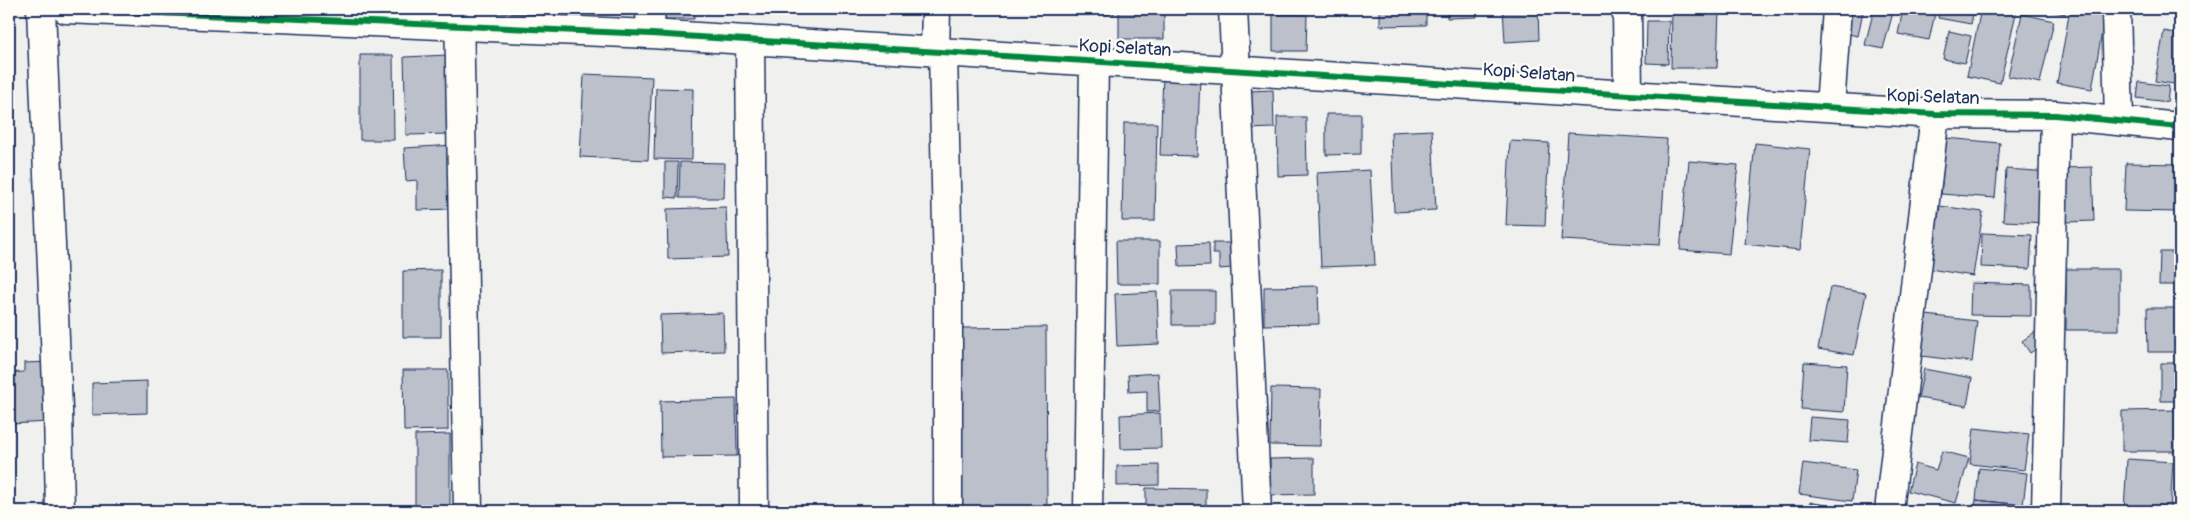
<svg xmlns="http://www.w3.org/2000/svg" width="2189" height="520" font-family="Pangolin,sans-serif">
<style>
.building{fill:#bbc0ca;stroke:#1b2f5e}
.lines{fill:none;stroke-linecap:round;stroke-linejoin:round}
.minor-casing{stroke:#1b2f5e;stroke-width:31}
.minor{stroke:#fdfcf7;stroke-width:28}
.cycleway-casing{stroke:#fdfcf7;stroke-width:9}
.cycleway{stroke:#00873e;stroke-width:6}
.labels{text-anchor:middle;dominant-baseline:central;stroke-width:4.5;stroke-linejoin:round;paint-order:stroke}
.street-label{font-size:18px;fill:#1b2f5e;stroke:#fdfcf7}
</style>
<rect width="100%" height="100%" fill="#f0f0ee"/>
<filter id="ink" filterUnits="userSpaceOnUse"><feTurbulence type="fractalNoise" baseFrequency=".02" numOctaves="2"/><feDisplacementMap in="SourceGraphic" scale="10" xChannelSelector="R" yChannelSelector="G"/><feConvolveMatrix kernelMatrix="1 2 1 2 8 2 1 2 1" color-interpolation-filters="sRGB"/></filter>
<g filter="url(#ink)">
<path class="building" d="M655,9h39v10h-40z
M1076,9h38v5l-38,1z
M1119,9h45v30h-45z
M1301,9h68l-68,1z
M1380,9h46v16l-46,1z
M1447,9h29l1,8 -30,1z
M1503,9h35l1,31 -34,2z
M1672,9h47l-2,59h-46z
M1848,9l15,2 -5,25 -15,-3z
M1874,9h20l-11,40 -18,-4z
M1903,9h33l-7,31 -31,-6z
M1940,9h34l-3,15 -33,-6z
M1981,9h36l-17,74 -33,-7z
M2040,9h26l-1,5z
M2070,9h36l-14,80 -35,-6z
M1273,14l34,1 -1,36h-33z
M2022,14l32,7 -14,62 -32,-7z
M1647,21h22l-1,43 -22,-1z
M1949,31l22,5 -6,27 -22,-4z
M2164,31l16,3v51l-25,-4z
M360,55h33l1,85h-34z
M448,55l2,79 -44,1 -2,-78z
M584,74l68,3 -4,83 -68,-3z
M1163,74l37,2 -3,80 -37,-1z
M2139,82l30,4 -2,16 -30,-4z
M656,88l37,1 -1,71 -38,-1z
M1273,90l1,38 -25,1v-38z
M1326,114h35v40l-35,1z
M1277,117h29l1,58 -29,1z
M1124,123h33l-2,98h-33z
M1432,130l4,80 -42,2 -3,-80z
M1568,133l99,6 -7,106 -99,-5z
M1946,138l54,5 -5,55 -54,-4z
M1510,141l39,2 -4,83 -39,-1z
M1755,143l55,6 -10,101 -55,-6z
M454,145l2,64 -39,1v-30l-11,1 -2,-33z
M1689,161l49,4 -9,89 -49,-4z
M665,162h13l-1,36 -12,-1z
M680,162l45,1 -1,35h-45z
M2126,163l54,1v48l-56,-1z
M2092,167l2,54 -28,1 -3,-54z
M2006,169l44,3 -3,51 -44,-2z
M1370,170l5,95 -54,2 -4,-94z
M1940,206l43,6 -10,64 -43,-7z
M726,207l2,50 -60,2 -1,-50z
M1982,233l50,2 -2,34 -49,-2z
M1116,241h44v43h-43z
M1209,243l1,23 -31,1 -1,-23z
M1213,243h19v25l-13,1v-15h-6z
M2160,252h20v33h-21z
M2066,269h53v61h-53z
M441,270v67h-38v-66z
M1971,283l60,2v31l-61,-1z
M1318,286l1,38 -55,1v-38z
M1830,287l36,6 -12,62 -36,-6z
M1172,291h43v34h-43z
M1157,292l2,52 -42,2 -2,-52z
M2147,308h33v44h-32z
M723,313l1,38 -63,2 -1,-38z
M1926,315l51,6 -5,41 -51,-6z
M1046,327l1,184h-85v-183z
M2035,332l8,12 -13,9 -8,-12z
M49,362l2,60 -42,2v-51l15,-1v-9z
M1804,362l43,3 -3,47 -43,-3z
M2161,363h19v38h-19z
M1924,369l48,9 -5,28 -49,-8z
M403,370h45v60l-44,1z
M1158,373l2,38 -13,1v-21l-18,1 -1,-17z
M147,381v32l-55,2v-32z
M1271,388l50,1 -1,57 -50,-1z
M736,399l1,57 -76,1 -1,-56z
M2180,410v41h-58v-40z
M1160,413l1,35 -40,1 -1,-34z
M1810,417l40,3 -2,23 -40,-3z
M1974,428l55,6 -5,36 -54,-6z
M450,434v77h-35v-76z
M1942,451l27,7 -13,45 -48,-12 7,-27 21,6z
M1314,458v36l-44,1v-36z
M2127,459l46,3 -3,49h-46z
M1803,463l53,7 -4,31 -53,-7z
M1159,465v20l-42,1v-20z
M1979,468l48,5 -4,32 -47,-5z
M1146,488l60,1v22h-60z
M1976,500l47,5 -1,6h-48z
M1810,502l43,9h-45z"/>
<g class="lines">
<g class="minor-casing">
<path id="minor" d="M41,9l17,400 2,102
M66,9l585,25 1284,80 120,1 125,12
M459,9l9,502
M650,9l1,25
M1233,9l24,502
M1627,9l1,85
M2116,9l3,111
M750,40l4,471
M935,52l1,-43
M943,53l5,218v240
M1830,107l7,-98
M1088,511l6,-450
M1889,511l46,-397
M2046,511l9,-396"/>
</g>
<use href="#minor" class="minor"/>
<g class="cycleway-casing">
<path id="cycleway" d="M66,9l585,25 1284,80 120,1 125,12"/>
</g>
<use href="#cycleway" class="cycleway"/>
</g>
</g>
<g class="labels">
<g class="street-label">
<text transform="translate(1125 48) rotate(3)">Kopi Selatan</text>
<text transform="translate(1529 73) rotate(4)">Kopi Selatan</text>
<text transform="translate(1933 97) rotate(2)">Kopi Selatan</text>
</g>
</g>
<rect width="2189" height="520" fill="none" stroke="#fdfcf7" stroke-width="30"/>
<rect x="15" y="15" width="2159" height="490" fill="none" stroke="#1b2f5e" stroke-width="2" filter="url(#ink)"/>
</svg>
